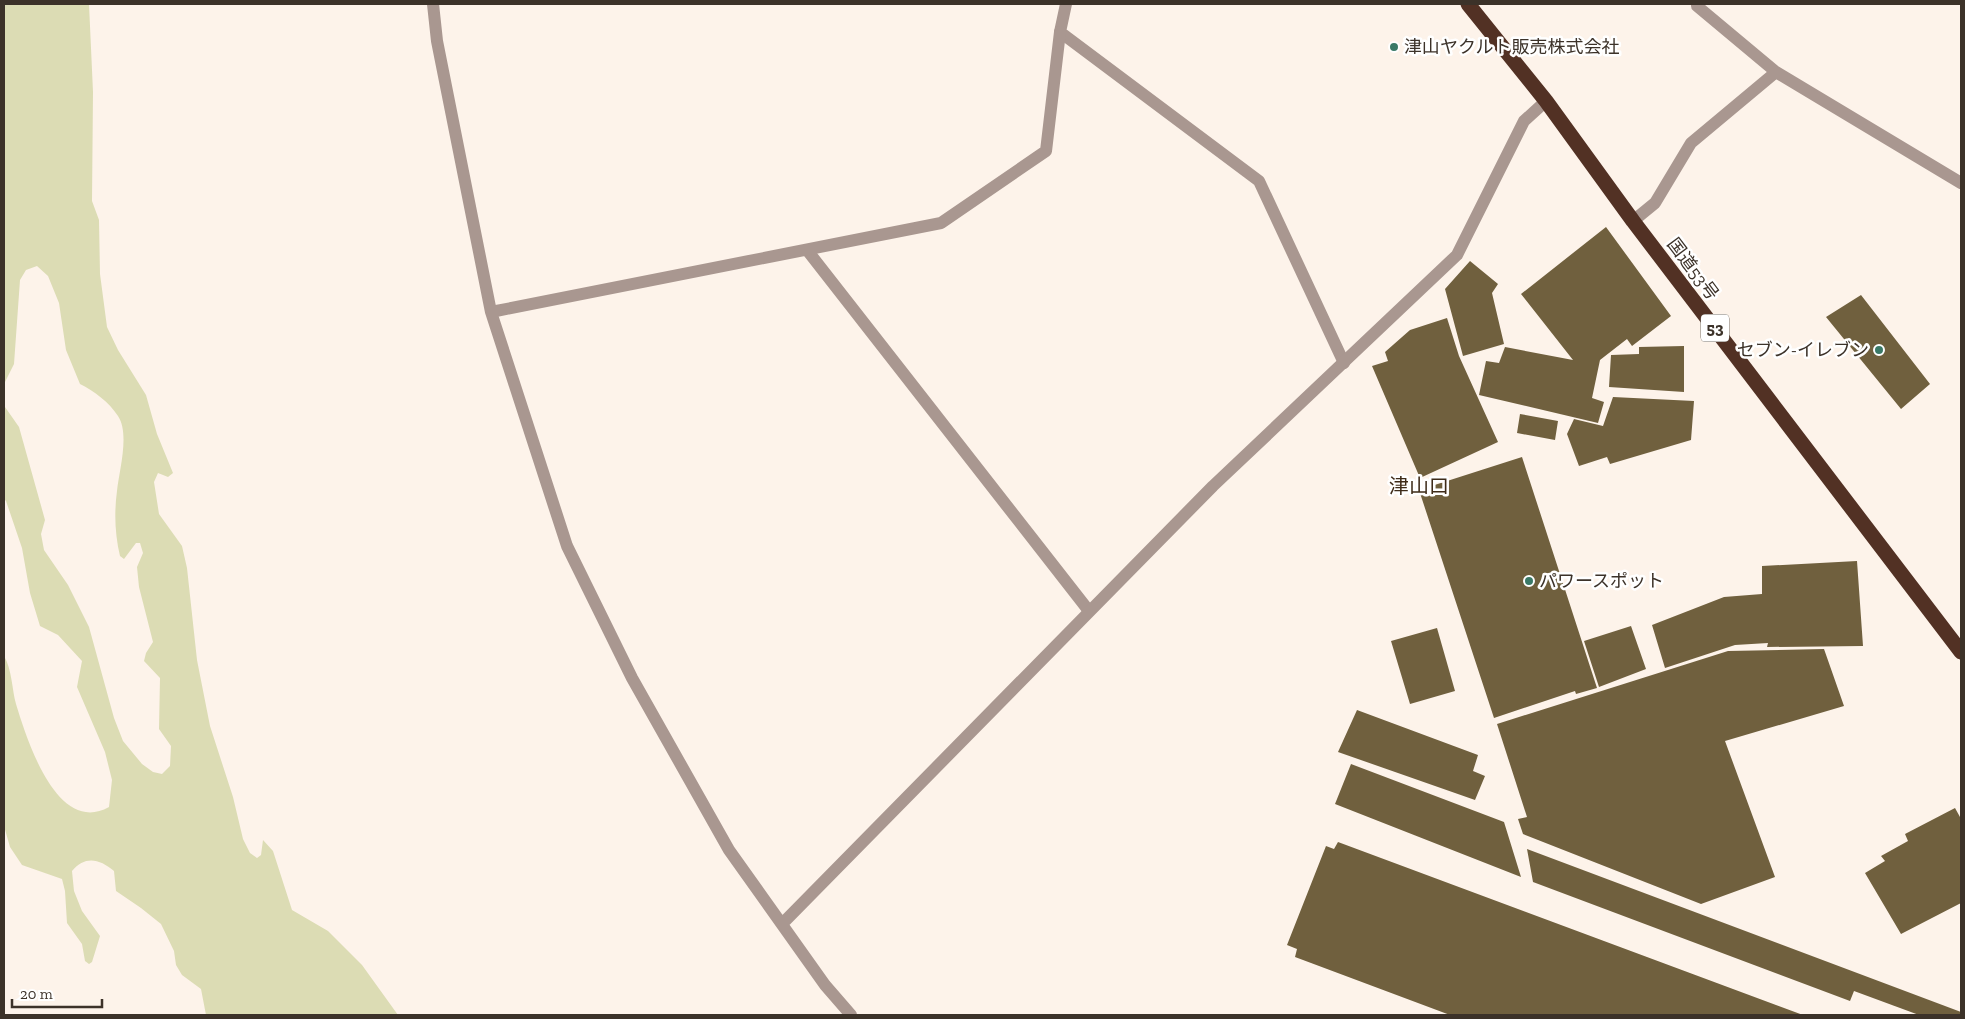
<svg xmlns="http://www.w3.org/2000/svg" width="1965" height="1019" font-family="'Zilla Slab','Noto Sans JP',serif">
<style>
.water{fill:#dcdcb4}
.building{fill:#70603e}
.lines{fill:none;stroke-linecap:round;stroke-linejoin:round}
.lane{stroke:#a99790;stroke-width:12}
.street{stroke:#a99790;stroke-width:12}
.highway{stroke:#523124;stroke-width:15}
.poi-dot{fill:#3a7967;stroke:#fff;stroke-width:2}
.labels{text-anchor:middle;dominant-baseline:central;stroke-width:5;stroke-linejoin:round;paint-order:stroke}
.shield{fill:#fff;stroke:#767069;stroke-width:1}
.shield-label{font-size:16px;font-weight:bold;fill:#3c3229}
.poi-label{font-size:18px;fill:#3c3229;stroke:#fff;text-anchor:start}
.street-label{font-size:18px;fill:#3c3229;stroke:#fff}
.quarter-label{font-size:20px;fill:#3e2b18;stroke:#fff}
</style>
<rect width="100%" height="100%" fill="#fdf3ea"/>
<path class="water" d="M4,4h85l4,88 -1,109 7,19 1,54 7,53 11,23 28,45 11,39 16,39 -5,4 -10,-4 -4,9 5,32 23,32 5,22 10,92 13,66 23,71 10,42 7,14 7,5 4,-3 2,-15 10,11 19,59 36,21 34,34 36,50h-192l-5,-26 -19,-14 -6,-10 -2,-14 -13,-27 -20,-16 -25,-17 -2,-20c-14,-12 -29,-16 -42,0l2,20 8,20 18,25 -8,26 -3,2 -4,-3 -3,-17 -15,-21 -2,-32 -3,-12 -40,-14 -12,-18 -6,-21v-170c8,13 8,34 12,48 11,36 41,132 93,103l3,-27 -7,-28 -28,-65 5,-26 -24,-26 -18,-9 -10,-33 -8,-45 -16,-47 -2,-2v-100l1,8 14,20 26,93 -4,14 3,16 24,35 21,42 25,91 9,23 19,23 11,8 9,2 8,-8 1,-20 -12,-17 1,-51 -16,-17 2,-8 7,-11 -14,-55 -2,-20 6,-14 -3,-10h-4l-12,16 -4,-3c-5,-21 -6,-43 -3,-65 2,-20 13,-57 1,-75 -9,-14 -24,-25 -38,-32l-14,-34 -7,-47 -11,-27 -11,-10 -11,4 -6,10 -6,84 -10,20z"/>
<path class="building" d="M1606,227l65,89 -39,30 -5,-7 -27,21 -8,38 12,4 -6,21 -119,-28 7,-34 13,2 6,-16 68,13 -52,-66z
M1470,261l28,23 -6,9 12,51 -41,12 -18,-67z
M1861,295l69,89 -29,25 -75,-92z
M1447,318l12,38 39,86 -78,36 -48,-112 16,-5 -3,-9 25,-22z
M1684,346v46l-75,-5 2,-32 28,-1v-7z
M1613,397l81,4 -3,39 -81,24 -3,-7 -28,9 -12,-32 7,-15 29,7z
M1520,414l38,7 -3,19 -38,-7z
M1522,457l75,231 -21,6 -1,-3 -81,27 -75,-228z
M1857,561l6,85 -96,1 1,-4 -33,2 -70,23 -13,-43 72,-28 38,-3v-28z
M1631,626l15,43 -47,18 -15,-46z
M1437,628l18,63 -45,13 -19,-63z
M1824,649l20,57 -119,35 50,136 -74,27 -178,-70 -5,-15 9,-2 -30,-93 231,-73z
M1357,710l121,45 -5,16 12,5 -10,24 -137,-48z
M1351,764l153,58 17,55 -186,-73z
M1955,808l5,9 1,-1v87l-60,31 -36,-61 20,-12 -4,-5 27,-15 -3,-7z
M1338,842l465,173h-353l-155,-58 2,-8 -10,-4 39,-99 8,3z
M1527,849l434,163v3h-42l-65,-24 -4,10 -317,-119z"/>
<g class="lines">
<path class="lane" d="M1066,4l-6,28 199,149 85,182
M1697,4v2l79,66
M1633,221l22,-18 36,-60 85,-71 185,111
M807,250l282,361"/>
<path class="street" d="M433,4l4,37 54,271 76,234 65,132 97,172 96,135 26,30
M491,312l450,-89 105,-72 14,-119
M782,924l431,-438 244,-231 67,-134 22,-20"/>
<path class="highway" d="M1468,4l78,97 87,120 328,431"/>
</g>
<g class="poi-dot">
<circle cx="1394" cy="47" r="5"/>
<circle cx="1879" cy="350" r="5"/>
<circle cx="1529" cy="581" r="5"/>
</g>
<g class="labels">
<rect class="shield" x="1701" y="314.5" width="28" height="27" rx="4"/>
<g class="shield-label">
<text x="1715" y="328">53</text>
</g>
<g class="poi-label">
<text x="1404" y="47">津山ヤクルト販売株式会社</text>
<text x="1869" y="350" text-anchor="end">セブン-イレブン</text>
<text x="1539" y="581">パワースポット</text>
</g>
<g class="street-label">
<text transform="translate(1693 269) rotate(53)">国道53号</text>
</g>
<g class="quarter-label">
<text x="1419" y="486">津山口</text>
</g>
</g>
<rect width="1965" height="1019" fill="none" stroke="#3c3229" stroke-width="10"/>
<path d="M12 999v8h90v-8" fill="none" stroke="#3c3229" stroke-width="2.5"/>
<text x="20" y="999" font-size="15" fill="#3c3229" stroke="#ffffff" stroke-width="4" paint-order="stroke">20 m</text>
</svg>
